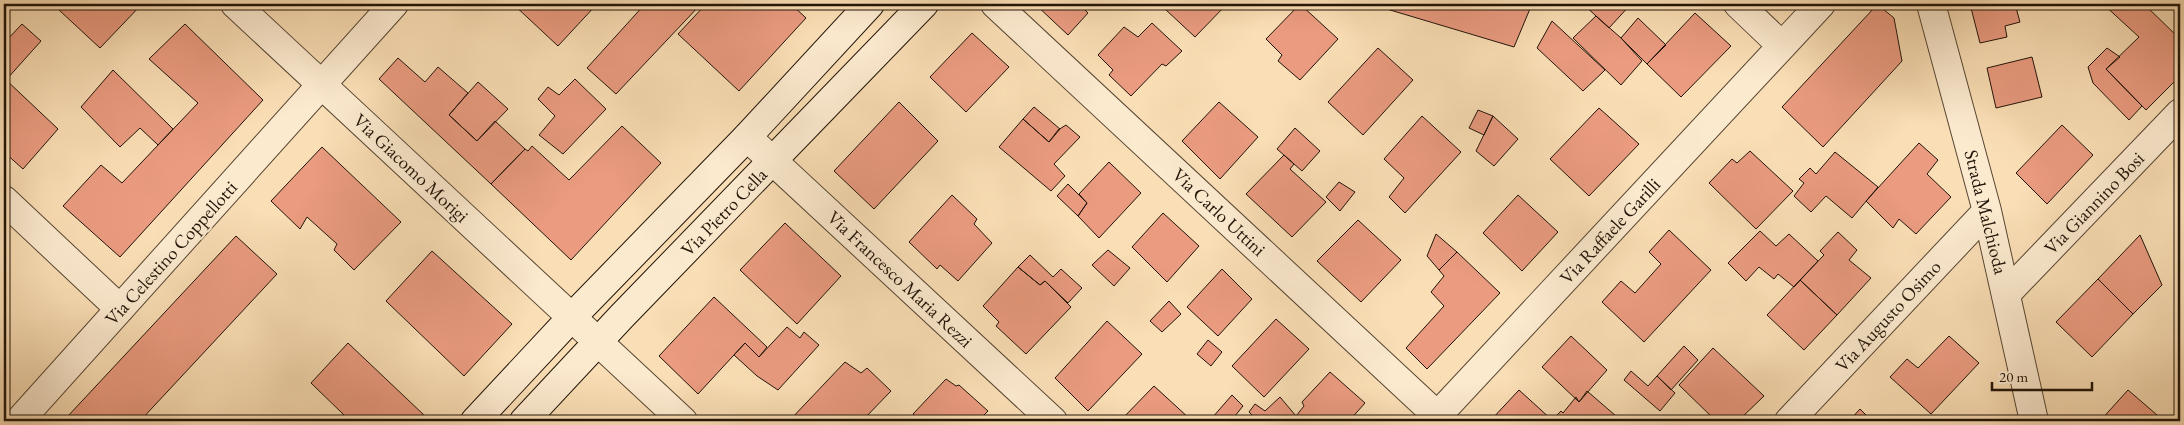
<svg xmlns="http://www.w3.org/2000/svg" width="2184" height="425" font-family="'EB Garamond',serif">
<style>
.building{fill:#ea9b80;stroke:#211408}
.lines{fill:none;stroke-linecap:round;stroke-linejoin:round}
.minor-casing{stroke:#574633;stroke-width:30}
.secondary-casing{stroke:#211408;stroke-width:30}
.minor{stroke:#fceacf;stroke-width:28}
.secondary{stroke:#fceacf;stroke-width:28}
.labels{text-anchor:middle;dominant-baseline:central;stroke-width:4;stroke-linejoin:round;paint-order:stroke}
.street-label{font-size:19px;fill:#211408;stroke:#fceacf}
</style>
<rect width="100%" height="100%" fill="#fadeb5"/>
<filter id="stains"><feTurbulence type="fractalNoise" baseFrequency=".004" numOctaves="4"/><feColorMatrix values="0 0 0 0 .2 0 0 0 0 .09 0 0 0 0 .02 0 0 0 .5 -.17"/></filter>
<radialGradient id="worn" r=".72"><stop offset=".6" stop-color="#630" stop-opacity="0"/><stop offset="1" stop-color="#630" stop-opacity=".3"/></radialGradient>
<path class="building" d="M65,4h77l-42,44 -41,-38z
M513,4h84l-39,42z
M645,4h56l-85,90 -29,-26z
M706,4h85l15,14 -67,73 -61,-57z
M1035,4h44l9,9 -20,22z
M1171,4h56l-32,33 -30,-28z
M1300,4l38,35 -38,41 -22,-19 4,-6 -16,-16z
M1370,4h162l-18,43z
M1583,4h48l-22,24z
M1970,4h45l5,18 -15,4 2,11 -27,6z
M2103,4h41l36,35v37l-34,34 -40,-41 33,-32z
M1874,8l9,1 11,9 8,43 -79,86 -41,-40z
M1695,13l36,33 -50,51 -34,-33z
M1596,16l25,22 21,23 -21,24 -48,-47z
M1638,18l28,27 -19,19 -26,-26z
M1552,21l53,49 -22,21 -46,-43z
M1152,23l30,28 -16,15 -4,-2 -31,32 -22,-21 4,-5 -15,-15 26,-28 14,10z
M22,24l19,17 -35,39 -2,-2v-35z
M185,24l78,76 -143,157 -57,-51 38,-41 21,18 76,-80 -49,-44z
M972,33l37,34 -43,45 -36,-35z
M1378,48l35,32 -50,55 -35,-33z
M2107,48l13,9 -14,12 36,37 -13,14 -36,-37 -5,-16z
M2032,57l10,40 -46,11 -9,-40z
M398,58l27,24 13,-15 30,26 -19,22 28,26 18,-20 30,28 -34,35 -112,-105z
M113,70l60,59 -15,16 -18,-17 -20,19 -39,-40z
M4,78l54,51 -35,40 -19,-17z
M575,79l31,30 -43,45 -24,-19 16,-19 -17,-17 10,-12 11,8z
M478,82l30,27 -31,32 -28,-26z
M899,102l39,39 -64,68 -40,-38z
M1219,102l39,35 -38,42 -38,-38z
M1034,107l26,22 -11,13 -26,-23z
M1599,108l40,36 -50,52 -39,-37z
M1478,110l15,6 -9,19 -15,-7z
M1422,116l39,36 -56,61 -16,-16 15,-19 -20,-19z
M1493,116l25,23 -24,27 -18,-15z
M1023,119l26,23 9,-12 8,-5 14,12 -26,27 11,12 -14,15 -52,-44z
M2062,125l31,30 -46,49 -31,-31z
M622,126l39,37 -90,97 -80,-76 34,-35 3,2 4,-5 37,34z
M1295,128l25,23 -18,20 -25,-22z
M1919,143l19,17 -11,14 24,23 -35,37 -17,-15 -6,9 -27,-27z
M322,147l79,75 -47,48 -20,-20 3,-6 -30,-27 -7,12 -29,-28z
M1750,151l43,40 -37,38 -47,-46 23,-24 5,4z
M1835,152l43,35 -26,31 -26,-22 -15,16 -17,-16 10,-13 -5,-4 11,-11 6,6z
M1284,155l10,9 -4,5 36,33 -34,35 -46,-43z
M1109,162l32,31 -42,45 -21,-22 9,-13 -8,-9z
M1339,182l16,10 -15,19 -14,-14z
M1068,184l19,19 -9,13 -21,-20z
M952,195l25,24 -3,5 18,19 -34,38 -18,-16 -3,4 -28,-27z
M1518,195l40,37 -36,39 -39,-38z
M1163,213l36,33 -32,36 -35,-35z
M1358,220l43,40 -40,42 -44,-41z
M785,223l56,53 -44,48 -57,-54z
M1669,230l42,40 -67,72 -42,-40 19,-21 14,12 26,-29 -12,-12z
M1760,231l16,15 13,-12 29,27 -24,26 -16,-13 -4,5 -15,-12 -13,14 -18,-18z
M1838,232l19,18 -8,10 22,18 -34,37 -37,-35 24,-25 -4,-4z
M1436,234l21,18 -18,18 -12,-14z
M2140,235l22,50 -29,29 -35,-35z
M236,236l41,38 -137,147h-67l-5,-5z
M1108,250l22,18 -16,18 -22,-21z
M432,251l80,73 -48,52 -78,-75z
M1457,252l43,41 -73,76 -21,-21 38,-42 -13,-14 13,-16 -5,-6z
M1030,255l23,22 8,-8 21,19 -14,15 -23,-22 -5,4 -22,-18z
M1018,267l22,18 5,-4 26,26 -45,47 -30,-28 3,-4 -16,-16z
M1222,269l30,30 -34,37 -31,-29z
M2098,279l35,35 -41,43 -36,-35z
M1800,280l37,35 -33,35 -37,-35z
M714,297l53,50 -8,10 -14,-14 -47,51 -39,-38z
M1169,301l12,13 -19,18 -12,-11z
M1276,319l33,30 -45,48 -32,-31z
M1107,321l35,33 -54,57 -33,-33z
M787,327l13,11 4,-6 15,13 -41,45 -21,-14 -23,-21 11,-12 14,14z
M1571,336l36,34 -28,32 -37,-35z
M1949,336l30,27 -48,51 -41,-37 17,-18 11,9z
M1208,340l14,12 -11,14 -14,-12z
M348,343l77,73 -5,5h-81l5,-6 -33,-32z
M1684,346l14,14 -27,30 -14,-14z
M1713,348l51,48 -26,25h-22l-37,-36z
M845,362l16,11 6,-5 24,23 -29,30h-73z
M1631,371l17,15 9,-10 18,17 -15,18 -36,-31z
M1330,372l35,31 -16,18h-47l-6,-5 8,-10 -2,-4z
M946,379l10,7 3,-1 29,26 -10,10h-57l-8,-7z
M1154,386l36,33 -2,2h-68z
M1519,390l33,30 9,-9 2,2 13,-16 3,5 8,-11 29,25 -5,5h-121z
M2128,390l36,31h-64z
M1232,395l11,11 -12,15h-15l-4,-3z
M1280,397l16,19 -4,5h-34l-9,-9 6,-8 10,7z
M1860,409l12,12h-23z"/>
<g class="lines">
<g class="minor-casing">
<path id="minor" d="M235,4l448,417
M995,4l448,417
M1738,4l44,42
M1931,4l56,207 47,210
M747,137l306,284
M4,200l116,109
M2007,293l173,-180
M1437,416l384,-412
M19,421l375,-417
M1789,421l198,-210"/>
</g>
<g class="secondary-casing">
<path id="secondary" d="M475,421l97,-104 175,-180 123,-133
M524,421l98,-105 302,-312"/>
</g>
<use href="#minor" class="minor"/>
<use href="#secondary" class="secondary"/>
</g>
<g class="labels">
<g class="street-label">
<text transform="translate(411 168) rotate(43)">Via Giacomo Morigi</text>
<text transform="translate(2094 203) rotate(-46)">Via Giannino Bosi</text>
<text transform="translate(724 212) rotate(-46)">Via Pietro Cella</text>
<text transform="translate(1219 212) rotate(43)">Via Carlo Uttini</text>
<text transform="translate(1986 212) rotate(76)">Strada Malchioda</text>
<text transform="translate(1610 231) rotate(-47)">Via Raffaele Garilli</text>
<text transform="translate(171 253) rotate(-48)">Via Celestino Coppellotti</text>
<text transform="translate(900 279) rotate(43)">Via Francesco Maria Rezzi</text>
<text transform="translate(1888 316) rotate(-47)">Via Augusto Osimo</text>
</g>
</g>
<rect width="2184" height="425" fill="none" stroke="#fadeb5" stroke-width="20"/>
<rect x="5" y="5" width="2174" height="415" fill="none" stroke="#211408" stroke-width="2.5"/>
<rect x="10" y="10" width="2164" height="405" fill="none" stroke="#211408"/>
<path d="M1992 382v8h100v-8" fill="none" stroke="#211408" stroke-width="2.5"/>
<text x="1999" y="382" font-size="15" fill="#211408" stroke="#fceacf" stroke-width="4" paint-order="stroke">20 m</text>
<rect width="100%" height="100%" filter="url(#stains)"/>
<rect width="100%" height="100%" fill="url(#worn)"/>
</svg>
